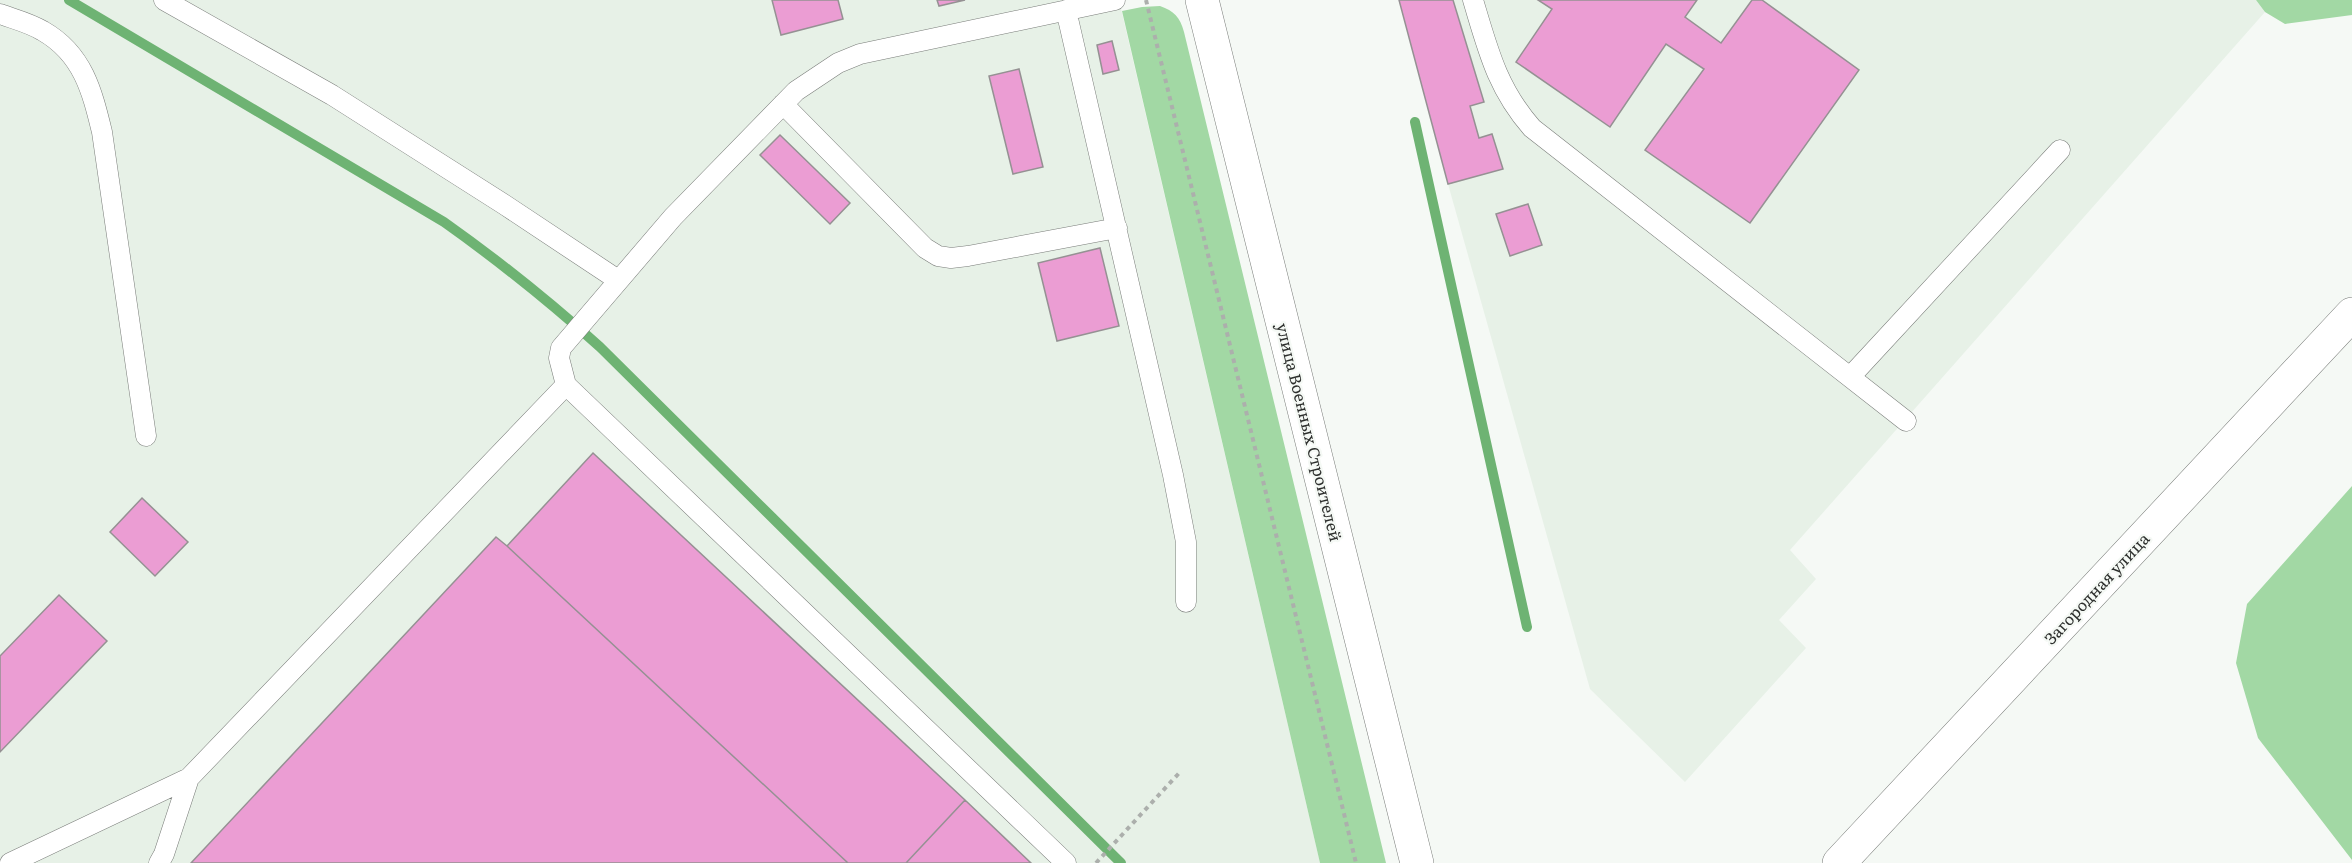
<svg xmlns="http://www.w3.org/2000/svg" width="2352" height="863" font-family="Literata,serif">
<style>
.built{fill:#e7f1e7}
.green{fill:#a2d8a4}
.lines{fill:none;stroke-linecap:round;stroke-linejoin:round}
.stream{stroke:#6eb373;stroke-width:10}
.building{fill:#eb9dd3;stroke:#959193;stroke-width:1.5}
.lane-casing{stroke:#797c79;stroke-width:21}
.secondary-casing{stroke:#797c79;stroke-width:34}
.path{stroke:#acafac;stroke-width:4;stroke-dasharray:4.5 4.5;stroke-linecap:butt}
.lane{stroke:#fff;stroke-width:20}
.secondary{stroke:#fff;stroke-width:33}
.labels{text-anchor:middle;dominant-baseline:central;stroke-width:4.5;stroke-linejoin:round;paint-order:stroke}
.street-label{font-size:16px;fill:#2d2f2d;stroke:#f5f9f5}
</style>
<rect width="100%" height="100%" fill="#f5f9f5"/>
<path class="built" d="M0,0h1119l201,863h-1320z
M1399,0h857l9,12 -475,538 26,29 -37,41 27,28 -121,134 -95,-93 -142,-505z"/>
<path class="green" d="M2256,0h96v15l-67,9 -20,-12z
M1160,6c14,5 20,11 24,26l202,831h-66l-198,-852 20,-4z
M2352,486v374l-94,-122 -22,-75 11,-59z"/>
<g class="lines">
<path class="stream" d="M69,0l375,222c55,39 106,80 156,125l521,516
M1415,122l112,505"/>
</g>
<path class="building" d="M772,0h66l5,19 -62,16z
M937,0h28l-26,6z
M1399,0h54l31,102 -14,4 9,32 13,-4 11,35 -55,15z
M1538,0h159l-12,17 36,26 31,-43h10l97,70 -109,153 -105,-73 59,-81 -38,-25 -56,83 -94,-65 36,-53z
M1112,41l7,29 -16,4 -6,-29z
M1019,69l24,98 -30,7 -24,-98z
M780,135l70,68 -20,21 -70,-69z
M1528,204l14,41 -32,11 -14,-42z
M1100,248l19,78 -62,15 -19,-78z
M593,453l372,347 -59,63h-58l-341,-317z
M142,498l46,44 -33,34 -45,-44z
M496,537l11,9 341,317h-657z
M59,595l48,46 -107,111v-96z
M965,800l66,63h-125z"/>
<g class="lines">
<g class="lane-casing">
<path id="lane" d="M164,0l168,95 173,110 113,75
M1473,0c15,50 24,88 59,128l374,293
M1066,10l107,465 13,67v60
M0,14c14,5 30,9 43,17 40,23 49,60 59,101l44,304
M783,104l142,144 13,8 13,2 17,-2 149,-28
M1850,377l210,-227
M566,385l-7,-27 2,-10 112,-131 123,-126 42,-28 22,-9 255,-54
M10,863l179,-85
M159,863l5,-9 25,-76 377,-393 500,478"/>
</g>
<g class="secondary-casing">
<path id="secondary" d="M1202,0l215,863
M1839,863l513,-549"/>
</g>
<path class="path" d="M1146,0l210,863
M1096,863l85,-92"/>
<use href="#lane" class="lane"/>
<use href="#secondary" class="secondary"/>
</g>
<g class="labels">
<g class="street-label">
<text transform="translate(1310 432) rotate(76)">улица Военных Строителей</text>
<text transform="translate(2096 588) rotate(-47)">Загородная улица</text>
</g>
</g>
</svg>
